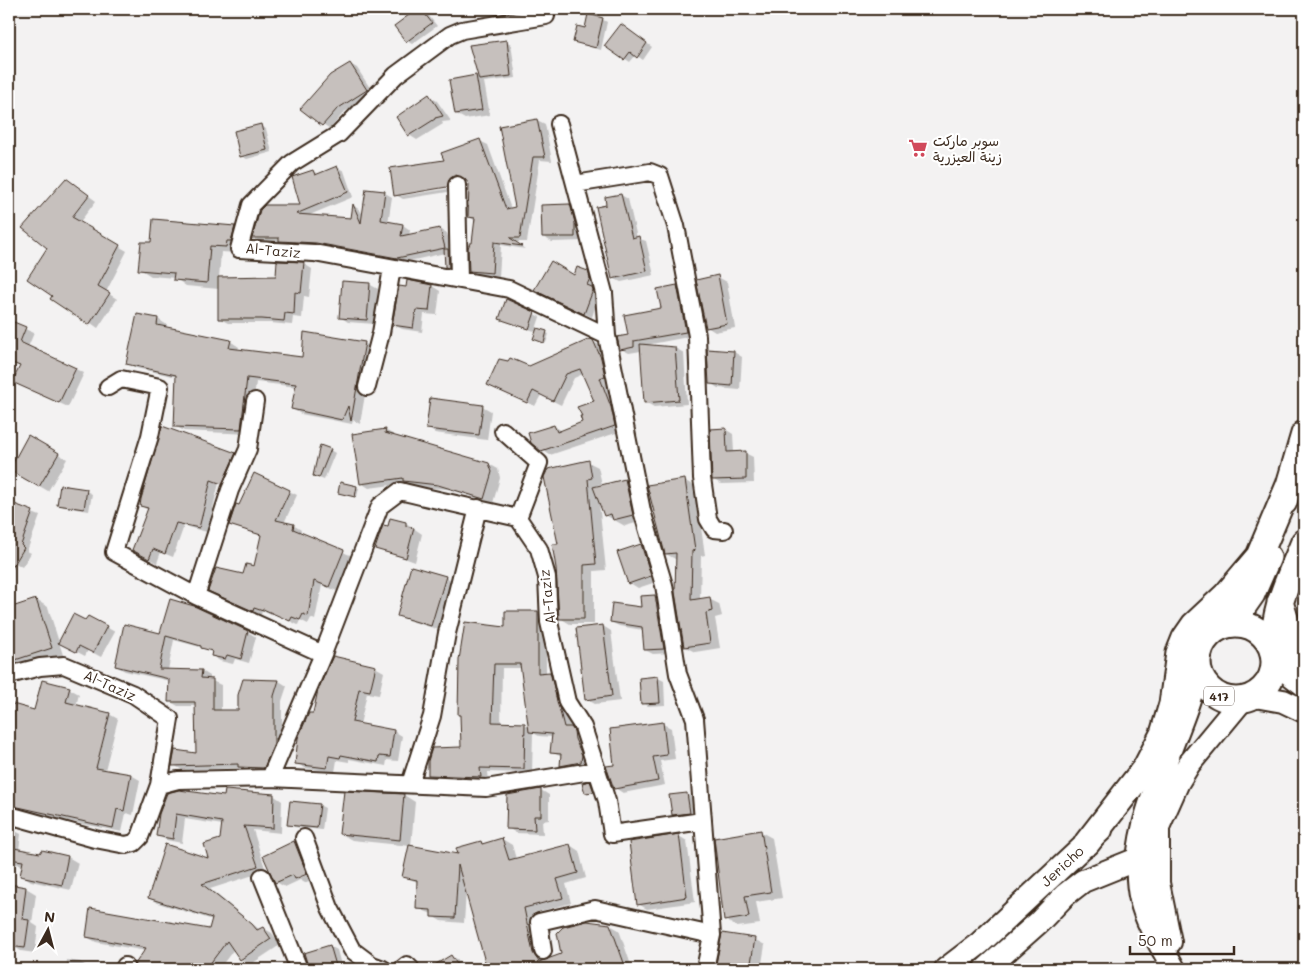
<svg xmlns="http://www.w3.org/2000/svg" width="1313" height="978" font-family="Mali,'Playpen Sans Arabic',sans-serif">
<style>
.shadow{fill:#0003;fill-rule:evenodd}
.building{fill:#c6c0bd;stroke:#3b2a1e}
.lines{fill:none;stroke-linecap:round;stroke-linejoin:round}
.street-casing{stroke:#3b2a1e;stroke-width:20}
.secondary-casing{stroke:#3b2a1e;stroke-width:26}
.primary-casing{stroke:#3b2a1e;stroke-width:29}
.street{stroke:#fff;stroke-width:16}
.secondary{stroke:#fff;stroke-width:22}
.primary{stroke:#fff;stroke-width:25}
.labels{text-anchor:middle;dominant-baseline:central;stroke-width:4.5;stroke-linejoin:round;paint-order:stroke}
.shield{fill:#fff;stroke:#766a62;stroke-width:1}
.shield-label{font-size:12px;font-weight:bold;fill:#3b2a1e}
.poi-label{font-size:14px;fill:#3b2a1e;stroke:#fff;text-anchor:start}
.street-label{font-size:14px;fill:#3b2a1e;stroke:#fff}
</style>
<rect width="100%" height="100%" fill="#f3f2f2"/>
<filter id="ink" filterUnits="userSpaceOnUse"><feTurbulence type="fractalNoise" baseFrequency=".02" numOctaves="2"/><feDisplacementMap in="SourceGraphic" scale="10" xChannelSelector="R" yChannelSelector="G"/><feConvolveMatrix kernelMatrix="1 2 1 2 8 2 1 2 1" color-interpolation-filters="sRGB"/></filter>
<g filter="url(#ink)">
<path class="shadow" d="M419,9l6,2 12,15 -25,18 -5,-3 -11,-15z
M602,19l5,3 -6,28 -26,-8 10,-13z
M627,29l25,18 -9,13 -7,-5 -6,7 -24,-16z
M506,41l5,3 5,34 -32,4 6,33 -25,4 -9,-5 20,-38 3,2z
M350,64l7,4 17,26 -30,18 -14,17 -28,-20z
M429,96l8,5 14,20 -9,1 1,2 -26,16 -8,-5z
M537,120l8,4 7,37 -12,-1 -13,82h-12l10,7 -24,-4 -2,32 -21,-2 -8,-4 6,-50 -7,-4 1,-33 -5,-5 -9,5 -2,7 -51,8 -7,-4 84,-54 8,4 23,64 5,-1zM453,185v3l-52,8v-2z
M261,126l5,3 6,23 -25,7 -6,-3z
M337,167l7,4 9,26 -46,19 45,3 2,-13 6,4 4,7 21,-24 7,4 -4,26 15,2 7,5 -1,6 31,-7 7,4 5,19 -1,17 -5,-3 -1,-13 -40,9 -81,-15 -63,-5 -7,-4 48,-32 11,-35 6,4z
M66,179l30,22 -17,22 48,28 -21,41 11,7 -19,29 -45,-32 -5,-48z
M621,195l7,4 9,39 9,3 8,34 -33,7 -8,-4 -5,-72z
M570,206l8,5 5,30 -31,1 -9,-5z
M234,227l12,7 -8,19 -17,-1 -2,26 58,-1 1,-15 26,2 8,5 -3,28 -5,-1 -2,22 -9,-1 -1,8 -21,-2h-43l-8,-4 -1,-30 -33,-3 -11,-8 -24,-2 -11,-7 12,-25z
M587,272l9,5 4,16 -8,24 -48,-23 31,-18z
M718,277l9,5 8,46 -20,4 -8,-5z
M408,282l24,4 8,5 -3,24 -13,-1 -2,18 -20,-3 -8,-4z
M369,284l9,5 -3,35 -27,-2 -8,-5z
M677,286l8,4 8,46 -47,9 29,3 9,5 3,51 -33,3 -9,-5 -4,-51 -12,2 -8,-4 41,-40z
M534,314l6,3 -4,12 13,5 -3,9 -9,-3v-8l-37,-13z
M158,319l9,6 -1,3 64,13 9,6 -1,3 65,8 61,-15 9,5 -13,76 -7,-4 -1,4 -51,-10 -9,-5 5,-22 -41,-5 -6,52 -66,-3 -9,-5 2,-49 -41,-9 -8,-5z
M9,322l25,11 -6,14 56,26 -16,34 -46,-21 -1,-19 -12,-5z
M590,340l11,6 7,17 4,17 -5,2 11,30 4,19 -72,24 -8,-5 12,-24 8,5 22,-8 12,-22 -13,-27 -9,4 -13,27 -20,-10 -6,11 -46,-22 11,-25 29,8z
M734,352l8,5 -2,33 -22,-2 -8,-5z
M482,406l9,5 -4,29 -52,-7 -8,-5z
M725,429l8,5 1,19h11l8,4 1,26 -33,1 -7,-4z
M385,430l9,5 -1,2 96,27 9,5 2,9 -7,25 -45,-14 -29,-2 -12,-4 -38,5 -8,-5z
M28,437l39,22 -19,32 -38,-22z
M330,450l5,3 -11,27 -10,-4z
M235,454l8,4 -13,30 -11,-5 -12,49 -23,-6 -11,31 -12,-5 -4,11 -24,-13 15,-40 -7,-4z
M588,462l10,5 4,17 -5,1 1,3 27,-7 11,6 7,34 -18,5 -20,-11 -6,-13 7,68 -12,1v53h-24l-10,-6v-73z
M255,474l42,21 -13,28 9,2 8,5 -1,3 52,23 -15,35 -15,-6 -7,35 -4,-2 -3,6 -8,-4 -2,5 -26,-13 -1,2 -9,-3 -1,4 -43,-20 37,-27 7,-32 -31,-12z
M685,481l10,5 10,69 -4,1 -1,44 9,-1 10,5 3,12 -7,2 5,30 -25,4 -10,-5 -8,-87 -11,-6z
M341,483l18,5 -2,9 -18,-4z
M86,491l6,3 -3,17 -25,-4 -6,-3z
M9,504l31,12 -13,35 4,2 -9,14 -13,-8z
M406,523l16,11 -7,28 -38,-14 12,-20z
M641,545l9,5 9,31 -21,7 -8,-5z
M446,577l8,5 -14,48 -33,-10 -9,-5z
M655,596l8,5 8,52 -18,1 -8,-4 -2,-20 -24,-4 -8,-4 31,-13z
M36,600l12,7 15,48 -54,17v-63z
M538,612l8,5v56l12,5 13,51 9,4 9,34 -20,3 -8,-5 1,-8 -11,-5 2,-15 -14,-1 -6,-3 -1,40 -44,-1 1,9 -51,-2 -8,-4 33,-27 44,-120zM502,668h20l8,59 -6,-3h-23z
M85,622l21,5 9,5 -14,25 -13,-7 -3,6 -17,-9z
M603,626l8,5 9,70 -25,3 -9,-5z
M248,632l8,5 -7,26 -14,-4 -2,5 -13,-3 -8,-5 1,-3 -9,-5 -30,-8 -6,30 34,1 8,5v4l11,5v27h18l5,-31h35l8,5 -5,15v48l-10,23h-25l-6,-4 -59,2 -8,-5 23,-10v-49h-19l-9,-5 1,-20 -45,-10 -9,-5 44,-32z
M375,667l9,5 -5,23 -12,-2 -7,32 34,6 8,5 -4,25 -11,-1 -1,6 -37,-7v3l-12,-2 -2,12 -30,-4 -9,-5 18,-49z
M658,678l6,3 1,24 -17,1 -5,-3 -2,-24z
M43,681l27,8 9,5 -3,12 33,8 9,5 -13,51 26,5 9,5 -7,35 -7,-2 -4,19 -113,-23v-104l26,7z
M663,724l8,4 4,31 -15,2 5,24 -42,8 -8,-5 1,-22z
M590,783l2,1 3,9h-9z
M541,790l8,5v25l-7,1 1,13 -27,-1 -8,-5z
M345,793l59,2 11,7 -4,44 49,10 21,-14 4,2 17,-5 10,6 4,14 54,-14 9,6 7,27 -20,6 5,19 -38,10 11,49 19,-7 47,-30 9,5 13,38 -144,1 -22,-78 -2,32 -23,-2 -9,-5v-2l-15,-6 2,-25 -15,-7 6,-30 -58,-6 -11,-6z
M686,794l6,3 3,18 -17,3 -5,-4z
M273,795l9,6 -1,32 -28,-3 13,41 -56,18 50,41 3,-2 9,5 8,12 -30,20 -9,-6 -7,-10 -15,20h-84l1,-5 10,-13 -50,-9 -9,-5 123,-6 3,-11 -55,-17 -9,-5 61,-38 12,-20 1,-15 -38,-6 -3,24 -16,-3 -9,-5 3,-20 65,-18z
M319,805l6,3 -3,22 -28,-3 -5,-3z
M9,828l12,6 -2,16 22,4 1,-3 26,6 10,6 -7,27 -40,-9 -9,-6 2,-10 -15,-2z
M761,832l11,6 10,60 -26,4 4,22 -23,3 -12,-7z
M679,836l8,5 8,61 -48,7 -9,-5z
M294,842l9,5 8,23 -15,7 2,2 14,-7 2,6 -9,5 -5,-3 -15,7 -9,-5z
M9,886l17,2 10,6 -4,29 6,4 -3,26 -14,-2 -10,-6v-7h-2z
M723,935l31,4 11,6 -4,24h-45z
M330,946l7,4 5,19h-32l-5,-15z
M451,956l8,5 5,8h-33z
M67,960l13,2 11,7h-25z"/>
<path class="building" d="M417,9h4l11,14 -26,19 -12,-16z
M588,14l15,4 -7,30 -23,-6 4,-16 8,2z
M621,24l26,19 -10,15 -7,-6 -6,8 -20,-14z
M507,40l4,36 -32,4 -10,-35z
M350,63l17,27 -30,19 -15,17 -22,-17 30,-34z
M476,75l6,35 -27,4 -6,-34z
M429,94l14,22 -8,2v1l-27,17 -12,-19z
M537,119l8,38h-12l-13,81h-10l12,8 -28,-4 -2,31 -23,-2 -1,-23 2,-5h2l3,-25 -7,-1 1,-33 -4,-5 -9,-4 -7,5 -2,7 -53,9 -4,-28 54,-8 -3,-7 39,-14 26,70 9,-2 -16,-81z
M261,124l6,26 -27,7 -6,-26z
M337,166l11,26 -52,22 55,4 2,-14 8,19 5,-34 19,2 -4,29 22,4 -2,12 39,-8 5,20 -48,10 -81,-15 -37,-2v-3h-27l8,-28 5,-5h35l-8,-28 21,-7 2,5z
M66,178l23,17 -17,22 48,28 -22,41 12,7 -21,32 -39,-26 2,-3 -25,-17 20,-31 -25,-20z
M621,194l11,44 7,-2 8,35 -35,8 -16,-72 10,-2 -1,-8z
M570,204l5,19v14h-33l-1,-32z
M153,219l82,7 -4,15h-4l-1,6 -16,-1 -3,37 -34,-3 1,-7 -36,-3 3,-28h10z
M444,249h4l1,19 -4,-1z
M277,261l27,1 -3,31 -6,-1 -1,22 -9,-1 -1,8 -22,-2h-44v-42l58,-1z
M551,261l23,14 3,-8 11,4 2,7 -3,7 5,2 1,3 -9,24 -50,-24z
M718,275l9,49 -21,4 -10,-48z
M407,280l25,5 -3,26 -13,-1 -3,18 -21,-3 7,-39 7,1z
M342,281l28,2 -3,37 -28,-2z
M677,285l9,47 -52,9v6l-14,3 -3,-13 11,-2 -4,-20 37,-7 -4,-19z
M506,299l29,13 -6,17 -30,-10z
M137,314l21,4 -1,7 74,15 -2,8 73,9 2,-25 61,10 -14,79 -3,-15 -6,14 -51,-11 5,-25 -49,-6 -6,51 -67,-2 2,-52 -50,-11z
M9,320l17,7 -6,15 56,26 -17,35 -47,-21 8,-16 -8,-3 -3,6z
M537,328l10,3 -3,12 -11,-4z
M590,339l3,1 8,18 4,18 -5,2 11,29 4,19 -74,25 -10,-8 -3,-10 26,-8 3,7 25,-10 -2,-6h2l-5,-9 17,-6 -14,-32 -14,5 -13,27 -20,-10 -6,12 -40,-18 12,-26 9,2 2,-3 19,8z
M640,344l35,3 4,53 -35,3z
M707,349l27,2 -2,35 -23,-2z
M430,398l53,7 -4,30 -53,-6z
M162,426l74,27 -14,31 -11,-4 -12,48 -23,-5 -11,31 -12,-5 -4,10 -17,-9 16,-42 -8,-2 1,-7z
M726,428l1,24 19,-1v28l-34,1 -2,-51z
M386,429l-1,4 104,30 3,9 -8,27 -46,-14 -35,-4v-3l-43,6 -8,-50z
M28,435l31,18 -20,34 -30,-17z
M320,445l11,4 -12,29 -6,-2z
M589,460l3,18 -4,1 8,85 -12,1v54h-25l-3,-51 -4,-24h6l-14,-67 4,-8z
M254,473l36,17 -14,30 18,4 -1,5 51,21 -15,37 -15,-6 -6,35 -5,-2 -3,6 -8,-3 -2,4 -27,-12v2l-9,-3 -1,3 -45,-20 8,-23 27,6 3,-10 8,2 7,-31 -32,-10 7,-21 3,1z
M625,479l8,36 -20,5 -2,-6 -7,2 -11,-29z
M685,479l10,71 -3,1 -1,49 19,-3 2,14 -6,2 4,30 -26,4 -9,-55 1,-39 -11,1 -18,-69z
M340,482l17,4 -2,11 -17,-4z
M60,485l27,4 -3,20 -27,-4z
M9,502l24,9 -12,34 3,3 -15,25z
M390,518l16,4v4l8,2 -8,30 -31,-9 8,-24 5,1z
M641,544l10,32 -23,8 -11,-32z
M411,566l35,10 -15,50 -34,-10z
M655,595l9,54 -20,1 -2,-23 -32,-5 2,-19 29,4 -1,-11z
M36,599l16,49 -43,14v-54z
M170,599l24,7 54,25 -7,28 -14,-4 -2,4 -14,-3 1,-5 -11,-3v-2l-35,-10 -7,33 43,1 -1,8 12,1v31h25v-15l5,-16 36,1 -5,16v48l-10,24 -26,-1v-3l-66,2 3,-16 21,3 -1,-51h-27l1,-23 -54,-13 9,-42 36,9z
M505,611h33v62l12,-1 14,55h7l3,4 1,8 7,16 -1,7 -21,4 1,-12 -11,-1 2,-19 -23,-2 -9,-68h-26l-2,58 33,1 -1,46 -44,-1 1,9 -53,-2v-14l4,-13 29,-1 -1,-32h-2l1,-55 6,-38 40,5z
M73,614l12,6 3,-4 19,10 -14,27 -14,-7 -3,6 -18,-9z
M603,625l9,71 -27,4 -9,-72z
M333,656l43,10 -6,25 -11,-2 -7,33 42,8 -4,27 -11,-1 -1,6 -37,-7 -1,3 -11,-2 -2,12 -32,-4 3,-26 11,-25h4l5,-23z
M658,676l2,27 -19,1 -2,-26z
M42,680l28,7 -4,15 44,11 -14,55 35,6 -7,37 -7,-2 -4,19 -104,-23v-102l25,7z
M663,722l4,33 -14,2 5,24 -44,8 -8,-23 8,-1 -4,-36z
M590,781l4,11 -9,1 -3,-10z
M541,789v27h-7l1,14 -29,-1 1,-34z
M179,790l45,6 1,-6 49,4 -1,34 -29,-2 14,40 -56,18 50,40 5,6 6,-3 8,12 -31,21 -13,-19 -21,28h-72l1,-5 11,-16 -60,-11 4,-29 119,21 3,-11 -64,-20 17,-54 43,14 -4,-14 16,-5 2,-17 -46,-8 -3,25 -17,-3 3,-22 8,-21z
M344,791l60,3 -4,46 -61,-6z
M687,793l3,20 -18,2 -3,-20z
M290,801l30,3 -3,24 -30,-3z
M761,830l10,62 -26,4 4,21 -25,4 -10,-83z
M679,834l8,63 -50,8 -8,-63z
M502,838l7,22 61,-16 8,29 -21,6 6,19 -39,10 9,45 6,9 22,-8 -4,-21 6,-6 24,-6 23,3 14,39 -7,6h-130l-29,-104 -3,53 -24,-1v-7l-15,-1 1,-29 -15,-3 7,-32 49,9 -2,-6 25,-7 1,3z
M294,841l13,33 -12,5 -2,-4 -18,8 -12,-27z
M9,847l31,6 2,-3 26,6 -6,29 -42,-9 3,-15 -14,-2z
M9,884l17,3 -4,32 7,1 -4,28 -16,-2z
M722,933l33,5 -5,31h-35z
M330,945l7,24h-28l-5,-16z
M451,955l9,14h-32z"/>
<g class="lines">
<g class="street-casing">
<path id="street" d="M546,16l-84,14 -12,5 -54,40 -57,59 -47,29 -41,42 -12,44 75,4 195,36 98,47 35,175 22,74 14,89 17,45 17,216 -7,34
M559,124l45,169 3,43
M575,184l75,-12 10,4 16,50 21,110 5,142 6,41 6,10 10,1
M457,185l2,95
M108,387l13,-8 39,8 -10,49 -36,116 82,44 127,58
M367,387l14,-54 11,-65
M503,431l36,32 -21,55
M196,596l34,-106 18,-41 7,-48
M9,675l31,-8 24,-2 69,29 37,25 -11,66 -19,52 -6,6 -8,2 -31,-6 -86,-24
M270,778l53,-124 57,-148 20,-15c40,10 79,18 118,27l21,31 8,28 2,45 18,80 16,25 24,74 5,33 90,-13
M410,784l22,-68 15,-83 31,-125
M159,785l19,-5 92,-2 216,10 111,-18
M304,838l26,70 22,42 20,15 11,4
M262,877l37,92
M543,951l-4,-29 56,-13 117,26
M124,969l1,-3
M402,969l5,-4 4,4"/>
</g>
<g class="secondary-casing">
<path id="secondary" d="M1275,663l29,22
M1255,696l28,5 21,10
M1170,942l-12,-59v-56l20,-45 11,-18 53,-64
M946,969l34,-26 121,-113
M986,969l53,-47 26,-27 18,-14 57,-23 9,-10
M1174,969c-12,-22 -27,-44 -33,-69 -18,-75 43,-161 57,-234"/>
</g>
<g class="primary-casing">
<path id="primary" d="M1284,502l20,-68
M1280,602l14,45 10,17
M1198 662a38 38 0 1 1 76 0a38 38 0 1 1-76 0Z
M1231,624l21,-30 16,-37
M1274,654c-3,-41 15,-75 30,-112
M1087,843l59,-76 17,-33 9,-30 7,-51 6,-15 9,-13 32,-30 33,-39 30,-71"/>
</g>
<use href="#street" class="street"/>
<use href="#secondary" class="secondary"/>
<use href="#primary" class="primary"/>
</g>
</g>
<defs>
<g id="supermarket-bare" transform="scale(1.5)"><path d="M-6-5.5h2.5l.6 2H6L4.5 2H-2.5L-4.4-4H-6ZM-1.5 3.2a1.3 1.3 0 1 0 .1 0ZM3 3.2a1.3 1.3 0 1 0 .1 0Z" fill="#d1495b" stroke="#fff" stroke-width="2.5" paint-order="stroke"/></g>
</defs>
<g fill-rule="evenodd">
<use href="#supermarket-bare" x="918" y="148"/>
</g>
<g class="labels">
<rect class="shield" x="1204" y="686.5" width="30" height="19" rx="4"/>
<g class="shield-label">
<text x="1219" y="696">417</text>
</g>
<g class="poi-label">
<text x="933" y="140">سوبر ماركت<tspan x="933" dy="16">زينة العيزرية</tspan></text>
</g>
<g class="street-label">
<text transform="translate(273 250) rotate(5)">Al-Taziz</text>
<text transform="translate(547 597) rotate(-97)">Al-Taziz</text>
<text transform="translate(110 685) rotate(24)">Al-Taziz</text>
<text transform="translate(1062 866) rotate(-43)">Jericho</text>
</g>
</g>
<rect width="1313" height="978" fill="none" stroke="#fff" stroke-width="30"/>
<rect x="15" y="15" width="1283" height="948" fill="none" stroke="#3b2a1e" stroke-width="2" filter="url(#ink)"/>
<g transform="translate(48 930) rotate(7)" stroke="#ffffff" stroke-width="4" paint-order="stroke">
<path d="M0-4L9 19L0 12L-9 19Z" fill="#3b2a1e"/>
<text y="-8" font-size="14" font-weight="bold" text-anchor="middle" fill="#3b2a1e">N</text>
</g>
<path d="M1130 946v8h104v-8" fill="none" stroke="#3b2a1e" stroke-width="2.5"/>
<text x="1138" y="946" font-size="15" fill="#3b2a1e" stroke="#ffffff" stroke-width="4" paint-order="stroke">50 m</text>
</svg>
